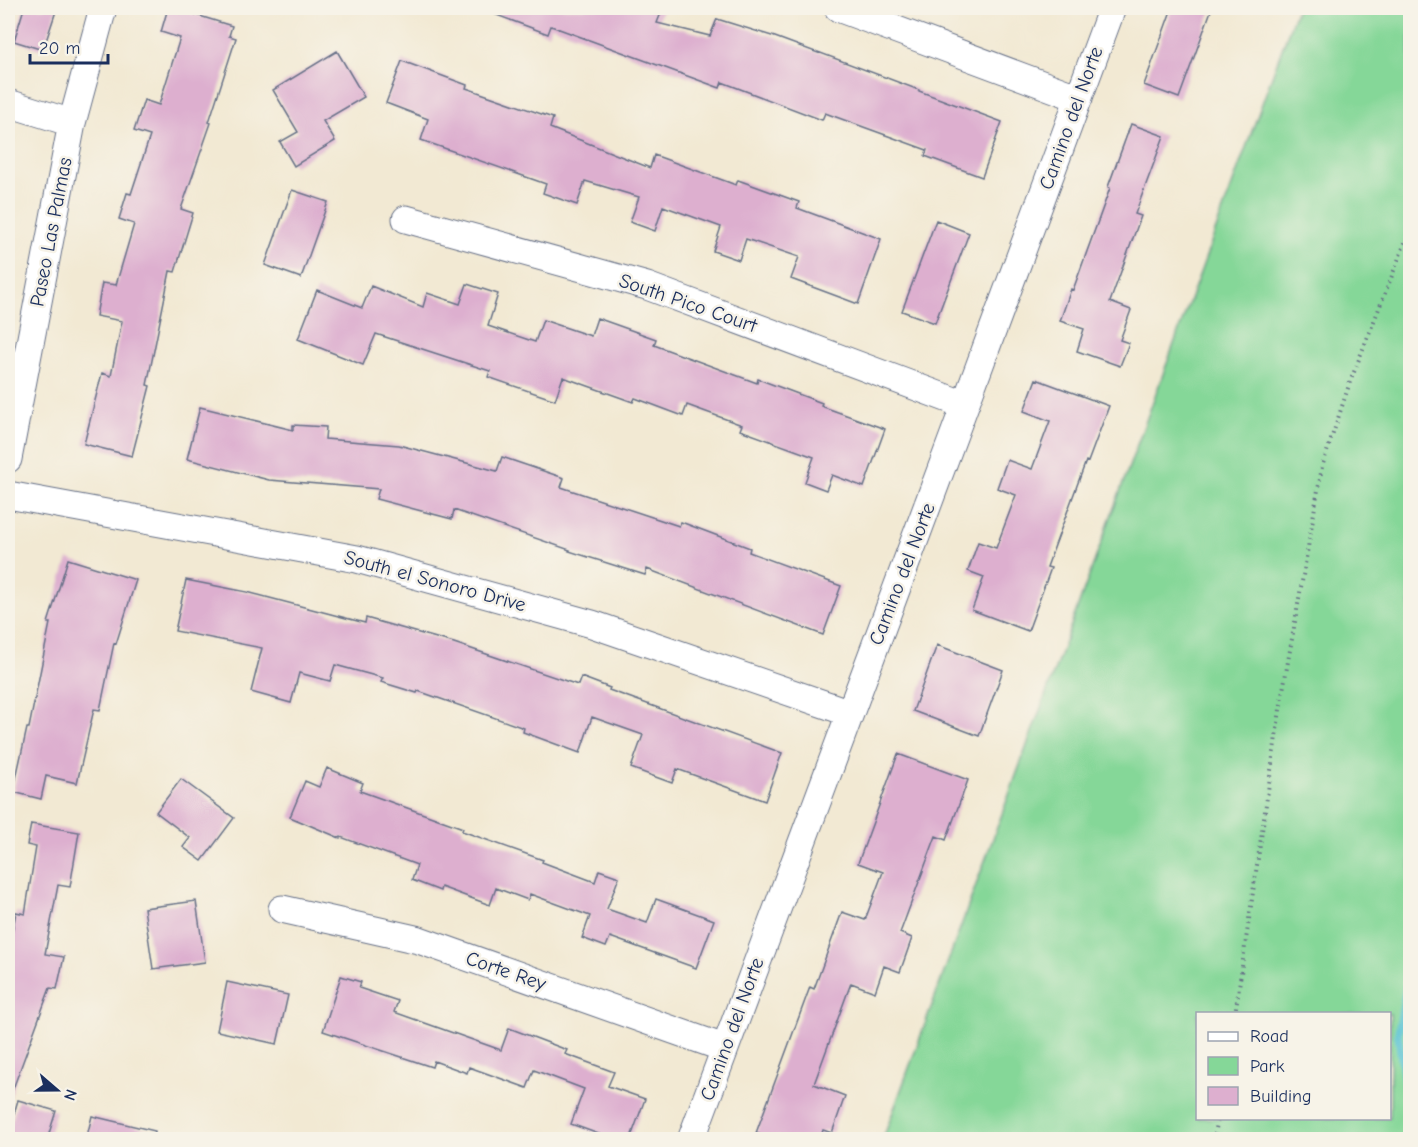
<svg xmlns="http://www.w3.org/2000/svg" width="1418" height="1147" font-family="'Comic Neue',sans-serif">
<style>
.green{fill:#85d798;stroke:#50837b;stroke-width:1.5;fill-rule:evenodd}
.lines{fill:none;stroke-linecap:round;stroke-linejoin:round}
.stream{stroke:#58c3d3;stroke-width:8}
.building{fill:#ddafcf}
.street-casing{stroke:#667087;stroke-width:29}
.path{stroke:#667087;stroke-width:4;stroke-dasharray:1.5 4.5;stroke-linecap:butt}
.street{stroke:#fff;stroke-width:27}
.labels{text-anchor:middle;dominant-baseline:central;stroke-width:5;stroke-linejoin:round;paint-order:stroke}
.street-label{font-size:20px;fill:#1b2f5e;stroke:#f7f3e8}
</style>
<rect width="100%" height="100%" fill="#f7f3e8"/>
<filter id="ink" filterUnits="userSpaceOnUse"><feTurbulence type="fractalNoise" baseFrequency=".0167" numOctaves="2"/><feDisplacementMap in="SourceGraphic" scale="12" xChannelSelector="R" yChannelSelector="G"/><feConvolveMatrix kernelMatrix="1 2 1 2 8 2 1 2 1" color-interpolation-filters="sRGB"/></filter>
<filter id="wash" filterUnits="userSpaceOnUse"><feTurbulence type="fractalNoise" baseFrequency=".008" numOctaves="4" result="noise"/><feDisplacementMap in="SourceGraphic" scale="24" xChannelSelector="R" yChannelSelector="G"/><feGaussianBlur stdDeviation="1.35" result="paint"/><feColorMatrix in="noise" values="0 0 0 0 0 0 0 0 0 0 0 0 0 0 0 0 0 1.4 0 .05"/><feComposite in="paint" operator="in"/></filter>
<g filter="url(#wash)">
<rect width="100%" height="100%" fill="#f2e9d3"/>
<path class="green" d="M1297,8h113v1131h-527zM1198,1014h192v104h-192z"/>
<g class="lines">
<path class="stream" d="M1410,969l-12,65 12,86"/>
</g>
<g id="blocks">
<path class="building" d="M24,8h33l-14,42 -29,-9z
M168,8h6l58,18 -3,10 7,2 -27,84 2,1 -30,86 12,4 -18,59 -5,-1 -23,114 3,1 -18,70 -48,-12 18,-71 9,3 11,-55 -26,-5 6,-33 14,2 18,-61 -15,-5 8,-26 4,1 19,-58 -16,-5 10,-31 15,5 21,-67 -19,-6z
M483,8h180l-6,15 53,13 7,-17 58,18 43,16v-1l101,38v1l83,31 -20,55 -57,-21 2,-6 -102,-37 -3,7 -100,-38 -2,6 -169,-62 -3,8 -65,-24z
M1172,8h40l-33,90 -35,-13z
M337,51l27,46 -41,24 12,20 -41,25 -14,-24 18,-10 -25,-42z
M402,61l65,24 -1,3 87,30 -3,10 100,40 4,-13 82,30 2,-5 61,22 -2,6 84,31 -23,65 -67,-25 8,-22 -53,-18 -7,21 -26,-9 8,-24 -58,-21 -8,25 -25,-9 9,-25 -54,-16 -8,24 -34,-12 3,-9 -125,-44 7,-21 -42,-16z
M1131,124l33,12 -29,78 6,2 -31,86 21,8 -11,30 9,3 -9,23 -43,-15 7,-22 -24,-8 11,-32 2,1 37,-102 -2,-1z
M292,190l36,12 -27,76 -36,-13z
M936,220l33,13 -34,90 -33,-12z
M467,284l31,10 -10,32 47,16 8,-22 48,16 6,-18 59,21 -2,6 103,38 1,-4 64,24 -1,3 64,23 -21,58 -32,-12 -6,15 -21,-8 9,-25 -74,-27 2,-5 -55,-20 -4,11 -48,-18 -2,4 -70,-25 -8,23 -67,-23 2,-6 -114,-37 -13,31 -65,-26 19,-49 45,18 9,-22 52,21 4,-14 33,11z
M1036,379l73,27 -21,56 -2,-1 -39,106 4,1 -23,63 -56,-21 12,-33 -16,-6 10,-29 18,6 20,-53 -19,-7 10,-28 25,9 18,-48 -26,-10z
M200,407l93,23v-5l33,2 -1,12 74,6 98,26 5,-14 62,21 -3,9 118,39 2,-4 69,26 -1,4 92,34 -18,49 -176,-66 -2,6 -76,-24 1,-1 -116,-40 -2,9 -76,-20 3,-10 -110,-9 -82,-21z
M68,559l68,21 -20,64 -2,-1 -14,67 -6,-1 -17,74 -31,-7 -5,23 -28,-7 14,-64h2l21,-105h-2z
M186,580l61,12 118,31 1,-5 88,25 124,42 3,-8 29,11 -1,2 173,63 -17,48 -88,-32 -5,14 -41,-15 12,-33 -51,-18 -12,36 -57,-21 1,-4 -106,-37 -1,2 -36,-11 2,-4 -48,-13 -5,16 -31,-8 -8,30 -40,-11 11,-44 -87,-17z
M937,645l66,25 -24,66 -66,-25z
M898,754l70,26 -22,60 -10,-4 -36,97 12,5 -12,34 -16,-6 -9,26 -24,-9 -37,101 31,12 -13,37 -9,-3 -3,10h-46l-18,-7 54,-146 4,2 28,-77 23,8 18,-48 -25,-9z
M327,768l36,15 -3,8 103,37 -1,3 81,29 -1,2 53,20 4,-12 20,7 -12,32 40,14 9,-24 58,21 -18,48 -86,-31 -4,10 -24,-9 8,-22 -60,-22 -2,6 -32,-12 -6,17 -49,-18 -1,4 -28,-11 5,-15 -76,-28 -1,1 -50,-21 15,-36 14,6z
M181,779l53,39 -32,43 -19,-14 7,-9 -34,-26z
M31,824l48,8 -9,55 -12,-2 -13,69 19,3 -7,32 -7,-1 -40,109 -2,-1v-141l8,-43 9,2 11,-67 -9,-2z
M196,901l9,61 -52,7 -9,-61z
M341,976l20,6 -2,6 39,13 -4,11 107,38 8,-22 58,22 -2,4 49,18 -6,14 37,13 -15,41h-15l-44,-16 13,-35 -50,-19 -7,18 -58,-21 -2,6 -33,-12 -2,6 -109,-36z
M227,982l61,13 -11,49 -60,-13z
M18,1100l38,11 -9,29h-39v-6z
M92,1116l63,15 -1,9h-68z"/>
</g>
</g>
<g filter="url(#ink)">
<use href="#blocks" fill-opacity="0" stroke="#667087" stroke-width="1.5"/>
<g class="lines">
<g class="street-casing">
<path id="street" d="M838,8l241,90
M8,103l64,20
M406,219l241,67 318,119
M8,459l64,-336 31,-115
M8,495l349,64 235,65 258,89
M282,909l137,31 305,108
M691,1140l274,-735 147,-397"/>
</g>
<path class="path" d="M1235,1014l47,-318 40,-229 28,-85 60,-152
M1214,1140l4,-22"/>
<use href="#street" class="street"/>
</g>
</g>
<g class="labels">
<g class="street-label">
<text transform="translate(1071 118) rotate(-70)">Camino del Norte</text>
<text transform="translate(51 232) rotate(-79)">Paseo Las Palmas</text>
<text transform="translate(688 303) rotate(19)">South Pico Court</text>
<text transform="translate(902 574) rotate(-69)">Camino del Norte</text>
<text transform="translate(435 581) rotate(15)">South el Sonoro Drive</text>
<text transform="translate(506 971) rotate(19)">Corte Rey</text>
<text transform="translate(732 1029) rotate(-70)">Camino del Norte</text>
</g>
</g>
<rect width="1418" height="1147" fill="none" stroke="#f7f3e8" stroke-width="30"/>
<rect x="1196" y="1012" width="195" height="108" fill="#f7f3e8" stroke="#9fa5b1" stroke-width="1.5"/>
<rect x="1208" y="1032" width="30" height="9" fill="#ffffff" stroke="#9fa5b1" stroke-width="1.5"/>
<text x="1250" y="1042" font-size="18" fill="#1b2f5e">Road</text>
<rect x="1208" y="1057" width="30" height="18" fill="#85d798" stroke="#9fa5b1" stroke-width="1.5"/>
<text x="1250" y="1072" font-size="18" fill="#1b2f5e">Park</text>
<rect x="1208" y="1087" width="30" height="18" fill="#ddafcf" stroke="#9fa5b1" stroke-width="1.5"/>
<text x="1250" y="1102" font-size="18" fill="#1b2f5e">Building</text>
<g transform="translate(57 1090) rotate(110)" stroke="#f7f3e8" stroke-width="4.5" paint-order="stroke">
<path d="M0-4.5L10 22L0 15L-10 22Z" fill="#1b2f5e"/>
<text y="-9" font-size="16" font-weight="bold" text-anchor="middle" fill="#1b2f5e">N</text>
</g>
<path d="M30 54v9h78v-9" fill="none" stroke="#1b2f5e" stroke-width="3"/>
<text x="39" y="54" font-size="18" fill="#1b2f5e" stroke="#f7f3e8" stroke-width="4.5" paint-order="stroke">20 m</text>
</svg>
